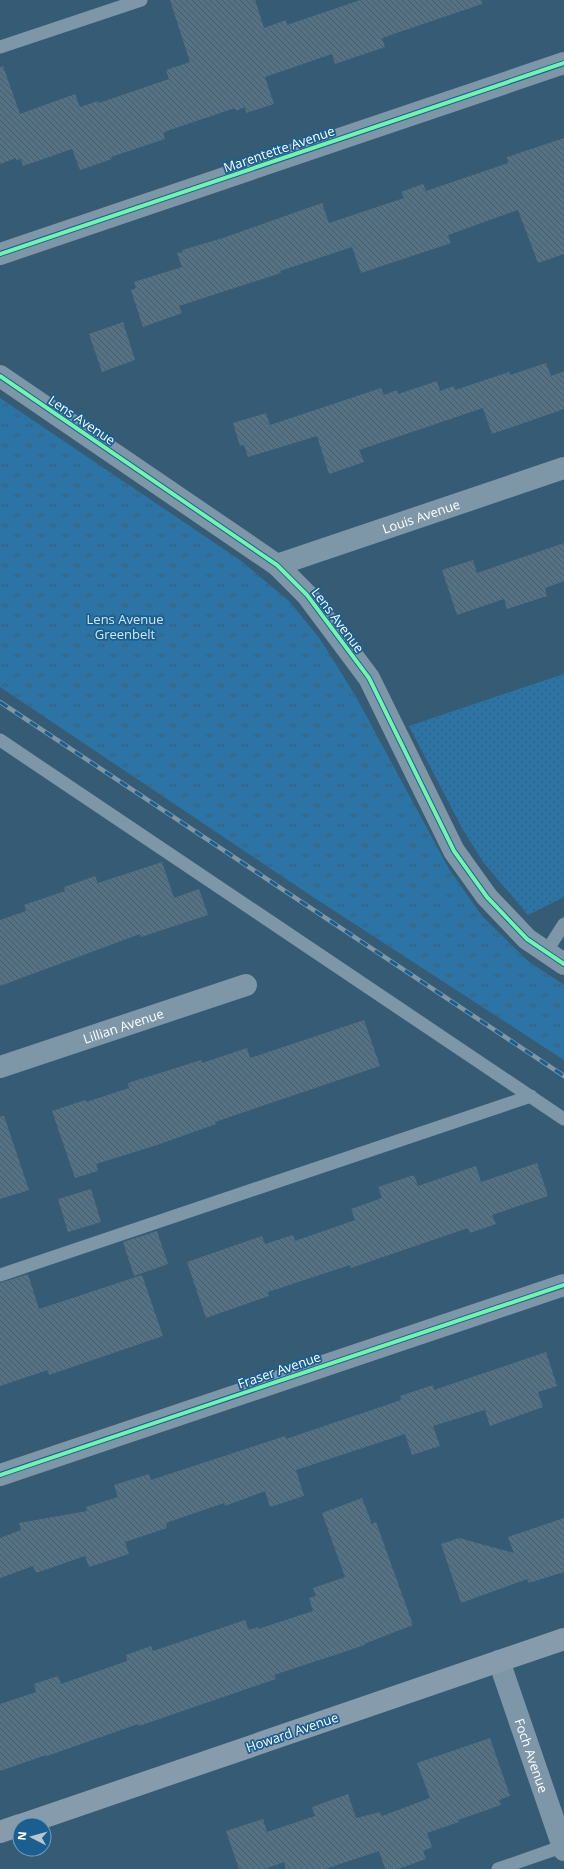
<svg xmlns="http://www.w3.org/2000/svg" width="564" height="1869" font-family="'Open Sans',sans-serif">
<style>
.grass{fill:url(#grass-dots)}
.park{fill:url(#park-tufts)}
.building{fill:url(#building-back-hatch)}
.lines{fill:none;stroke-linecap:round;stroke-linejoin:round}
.service{stroke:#7d97a8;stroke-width:13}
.minor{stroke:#7d97a8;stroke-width:22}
.secondary{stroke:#869cad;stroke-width:22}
.rail-casing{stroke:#7e97a8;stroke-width:4.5}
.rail{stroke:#1b5f90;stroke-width:3;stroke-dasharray:9;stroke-linecap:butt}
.cycleway-casing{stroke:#1b5f90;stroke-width:6}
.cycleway{stroke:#73f3ae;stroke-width:4}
.labels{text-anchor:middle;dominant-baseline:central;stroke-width:3.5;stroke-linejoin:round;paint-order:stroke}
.street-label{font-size:13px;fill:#fff;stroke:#1b5f90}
.park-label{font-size:13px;fill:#d0e9fa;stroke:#1b5f90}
</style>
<defs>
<pattern id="grass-dots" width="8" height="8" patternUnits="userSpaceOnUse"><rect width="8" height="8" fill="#2c74a5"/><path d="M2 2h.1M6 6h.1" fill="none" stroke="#3e5e74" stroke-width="1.8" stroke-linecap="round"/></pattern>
<pattern id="park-tufts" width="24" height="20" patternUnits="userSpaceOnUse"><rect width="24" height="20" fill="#2c74a5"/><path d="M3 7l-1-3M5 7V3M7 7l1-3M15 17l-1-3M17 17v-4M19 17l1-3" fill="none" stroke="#3e5e74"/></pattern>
<pattern id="building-back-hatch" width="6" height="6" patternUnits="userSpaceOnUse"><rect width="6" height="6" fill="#547286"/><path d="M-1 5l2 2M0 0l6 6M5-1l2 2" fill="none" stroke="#4f5b63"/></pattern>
</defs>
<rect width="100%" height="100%" fill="#365b75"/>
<path class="grass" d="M564,674v223l-36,18 -45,-53 -21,-34 -53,-102z"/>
<path class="park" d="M0,398l240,162 49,41 31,38 35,56 94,174 33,47 46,45 36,24v75l-251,-163 -313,-210z"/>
<path class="building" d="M170,0h85l9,28 22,-8 1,5 73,-25h122v4l-100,34 3,9 -50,17 -3,-10 -67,23 9,27 -28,9 -1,-6 -9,4 -1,-3 -68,23 -4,2 2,6 -54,18 1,2 -32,11 -8,-21 -49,17 -2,-7 -5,1v-2l-16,6v-97l3,-1 17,48 55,-20 5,13 18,-6 1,2 70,-24 -3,-9 24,-8z
M564,138v116l-26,9 -20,-53 -70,25 3,8 -90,30 -9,-26 -72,24 1,2 -102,33 3,7 -39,14 -12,-37 5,-2 -2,-6 48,-15 -5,-14 6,-1 -1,-2 41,-12 99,-35 7,20 75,-25 -3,-6 22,-8 3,7 82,-28 -1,-6z
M123,322l12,38 -33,12 -13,-38z
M546,363l5,13 13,-5v38l-72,25 -9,-26 -124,42 5,12 -35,12 -12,-38 -69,21 -4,-12 -4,1 -7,-23 33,-10 4,12 111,-37 3,7 13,-5 1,4 39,-13 3,10 14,-5 1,4 54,-18 1,3z
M564,543v38l-19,7 2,8 -40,13 -3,-10 -47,16 -15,-45 31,-10 4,13z
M162,862l12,36 25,-9 9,26 -67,22 -1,-3 -140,52v-66l26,-9 -2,-6 41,-14 -1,-4 31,-11 3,7z
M364,1020l16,46 -165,56 1,2 -62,22 -58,18 2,7 -23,7 -23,-67 33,-11 1,2 43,-14 -1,-5 73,-23 1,3 45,-15 3,10z
M0,1116h4l25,74 -29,9z
M537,1163l11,33 -56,19 4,9 -26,9 -2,-5 -117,40 -1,-3 -82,27 1,4 -63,22 -19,-56 75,-26 3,8 28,-9 2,6 60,-21 -4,-11 31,-11 -4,-11 36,-12 4,11 58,-20 5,16z
M91,1189l10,33 -33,10 -10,-33z
M157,1231l11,33 -34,12 -11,-34z
M28,1274l11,35 103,-34 21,61 -114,39 -1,-5 -48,16v-103z
M546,1352l11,34 -19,6 5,15 -53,19 -5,-16 -52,16 7,20 -28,9 -7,-21 -109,36 8,26 -34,11 -5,-16 -40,15 -1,-3 -58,20 1,5 -42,14 4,12 -40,13 -4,-11 -49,17 -3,-7 -33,12v-40l21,-8 -2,-7 68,-12 -1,-4 32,-10 -4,-12 35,-11 2,6 134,-44 1,3 115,-39 -1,-4 33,-11 1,5z
M362,1498l10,26 4,-2 37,103 -49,19 1,1 -91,30 2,4 -137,47 -1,-2 -91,32 -1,-1 -46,16v-67l36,-12 -2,-8 24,-8 3,8 66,-23 -1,-6 25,-9 2,5 92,-31 4,10 9,-3v2l55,-18 -4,-13 7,-2 -3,-8 32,-11 -23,-64z
M564,1518v54l-35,11 -2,-4 -66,24 -20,-59 18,-6 55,15 -6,-16z
M490,1738l20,58 -11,4 2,5 -43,15 1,2 -32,11 5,14 -9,4 3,8 -28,10h-13l-6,-18 -54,18h-39l-2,-7 -19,7h-26l-13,-38 37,-12 4,13 48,-16 -3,-9 36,-13 8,24 24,-6 2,4 48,-18 -13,-35z"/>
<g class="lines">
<path class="service" d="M0,47l141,-47
M0,740l564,379
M546,952l18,-28
M0,1275l531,-179
M498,1869l66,-23"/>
<g class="minor">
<path d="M0,254l564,-191"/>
<path d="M0,376l277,189 30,30 62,83 85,173 33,46 40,42 37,25"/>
<path id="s1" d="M277,565l287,-97"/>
<path id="s2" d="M0,1067l246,-82"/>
<path d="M0,1475l564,-190"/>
<path id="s3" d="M499,1661l65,189"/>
</g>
<path class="secondary" d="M21,1825l543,-186
M0,1832l20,-7"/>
<g class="rail-casing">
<path id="rail" d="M0,702l564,374"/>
</g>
<use href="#rail" class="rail"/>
<g class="cycleway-casing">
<path id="cycleway" d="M0,254l564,-191
M0,376l277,189 30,30 62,83 85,173 33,46 40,42 37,25
M0,1475l564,-190"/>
</g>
<use href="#cycleway" class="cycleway"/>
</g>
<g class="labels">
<g class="street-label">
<text transform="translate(279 149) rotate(-19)">Marentette Avenue</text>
<text transform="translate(82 420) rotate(34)">Lens Avenue</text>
<text stroke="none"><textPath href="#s1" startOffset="152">Louis Avenue</textPath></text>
<text transform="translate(338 620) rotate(53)">Lens Avenue</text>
<text stroke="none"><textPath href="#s2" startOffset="130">Lillian Avenue</textPath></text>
<text transform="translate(279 1370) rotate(-19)">Fraser Avenue</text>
<text transform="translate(292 1732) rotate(-19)">Howard Avenue</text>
<text stroke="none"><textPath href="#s3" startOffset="100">Foch Avenue</textPath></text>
</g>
<g class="park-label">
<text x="125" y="619">Lens Avenue<tspan x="125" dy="15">Greenbelt</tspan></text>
</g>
</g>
<g transform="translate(32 1837) rotate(276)"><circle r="19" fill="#1b5f90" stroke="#769fbc"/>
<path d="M0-3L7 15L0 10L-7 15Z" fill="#b9c6cf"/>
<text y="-6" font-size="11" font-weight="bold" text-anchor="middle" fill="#ffffff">N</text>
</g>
</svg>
